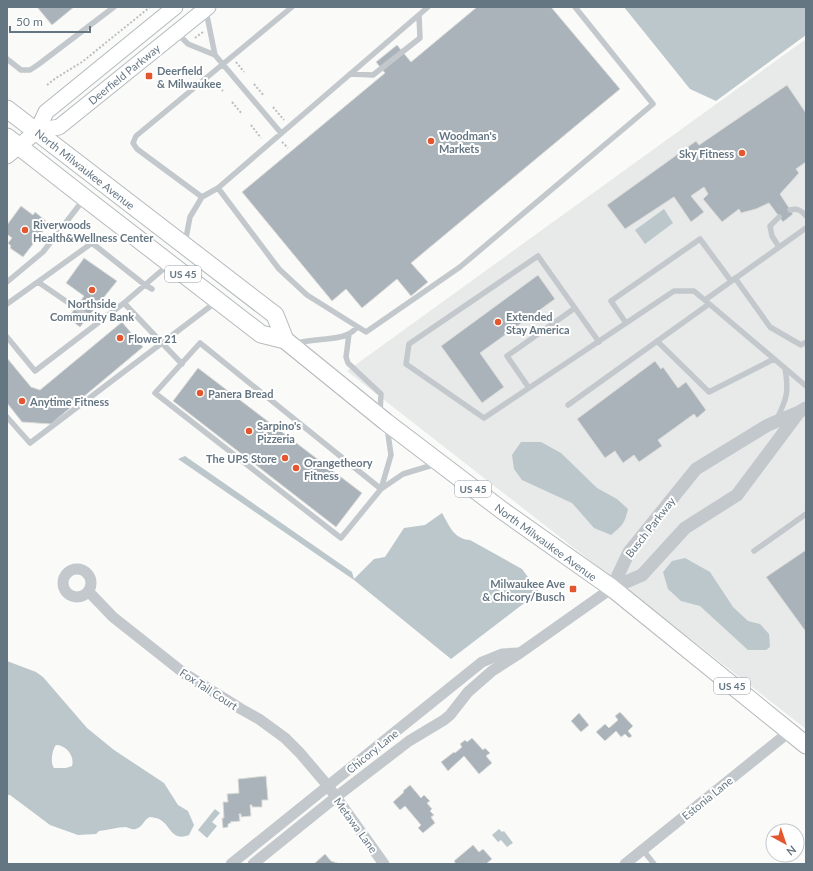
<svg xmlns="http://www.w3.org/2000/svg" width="813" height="871" font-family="Lato,sans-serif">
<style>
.built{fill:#e8e9e9}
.water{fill:#bbc7cb;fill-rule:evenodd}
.building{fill:#aab3b9;stroke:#dcdcda}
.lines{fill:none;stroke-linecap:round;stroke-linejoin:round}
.secondary-casing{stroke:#b3babf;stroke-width:17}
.primary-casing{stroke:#b5babe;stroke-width:19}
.path{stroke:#bbbfc2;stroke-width:2;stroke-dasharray:2 2;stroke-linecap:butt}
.service{stroke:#c3c8cc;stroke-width:5.5}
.minor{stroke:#c3c8cc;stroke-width:11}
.tertiary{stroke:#c3c8cc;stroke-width:13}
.secondary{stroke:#fff;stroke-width:15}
.primary{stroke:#fff;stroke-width:17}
.poi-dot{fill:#e4572e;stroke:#fff;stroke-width:1.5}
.labels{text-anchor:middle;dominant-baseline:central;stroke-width:4;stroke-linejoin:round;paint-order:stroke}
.shield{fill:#fff;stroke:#939fa8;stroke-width:1}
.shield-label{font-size:10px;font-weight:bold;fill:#657683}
.poi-label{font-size:11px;font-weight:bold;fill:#657683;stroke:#fff;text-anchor:start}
.street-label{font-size:11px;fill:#657683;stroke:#fff}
</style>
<rect width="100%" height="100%" fill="#fafaf8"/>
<path class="built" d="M806,39v690l-459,-358z"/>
<path class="water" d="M624,7h182v28l-90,66 -26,-12z
M664,209l9,14 -28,21 -10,-14z
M521,442h20l20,11 36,35 20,11 11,10c-3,14 -6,17 -17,26l-17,-7 -22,-25 -50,-23 -8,-11 -2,-14z
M185,456l167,116 2,7 20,-20 11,-2 19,-29 21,-3 17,-12c8,14 12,26 28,27l52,29 17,23 -88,67 -97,-79 -176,-121z
M685,558l25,14 23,35 15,14 12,3 9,10 1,13 -4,3h-18l-48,-44 -19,-5 -13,-12 -5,-17 9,-11z
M7,661l29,11 7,5 44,51 27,22 50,33 14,22 10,6 6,14 -5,10c-18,7 -18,-10 -30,-16 -2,-1 -7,-2 -9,-2 -6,2 -6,8 -12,11 -5,3 -8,0 -12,-1 -9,0 -18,3 -27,4l-3,3 -18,1 -28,-10 -40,-30h-3zM56,745c10,0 19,11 16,21l-6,2h-12c-4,-5 -2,-18 2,-23z
M215,809l5,4 -8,9 5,4 -10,12 -9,-8z
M499,829l3,3 2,-1 9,12 -6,4 -6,-7 -3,2 -6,-7z"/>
<path class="building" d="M37,7h37l-22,18z
M477,7h74l69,82 -209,174 17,19 -17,14 -14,-17 -35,29 -16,-19 -14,12 -90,-109 143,-119 -9,-11 21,-17 14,17z
M787,85l19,28v49l-10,7 3,4 -19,21 13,20 -10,8 -14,-19 -13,6 -15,4 -2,-4 -17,13 -19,-23 5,-5 -4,-7 -13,9 13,16 -13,10 -17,-25 -49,32 -18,-24 89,-64 3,4z
M21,206l12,9 2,-3 11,9 -2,3 3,2 -24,31 -13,-9 1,-2 -3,-3 4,-5 -5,-4v-9z
M84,258l33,23 -37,46 -12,-9 16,-22 -18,-13z
M538,275l17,24 -75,54 24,34 -22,16 -41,-57z
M122,322l21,25 -92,77 -29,-2 -15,-19v-45l24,29 9,3z
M655,361l6,8 2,-2 15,21 8,-6 20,28 -9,8 -3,-4 -36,26 4,6 -23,16 -5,-7 -11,8 -8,-12 -10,7 -28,-39z
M198,368l164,125 -26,34 -163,-126z
M806,550v82l-40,-55z
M620,712l13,14 -5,5 4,5 -3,2 -4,-4 -4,3 -5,-6 -11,10 -9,-9 9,-8 4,4 9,-8 -3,-4z
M579,713l10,12 -8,7 -10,-11z
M472,738l11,12 2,-2 5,5 -4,3 6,7 -13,11 -15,-18 -16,15 -7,-9 13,-10 1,1 7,-6 -2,-3 5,-4 2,2z
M266,776l2,24h-6v7h-10v-2h-2l1,11 -10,1v-3h-2l1,7 -10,1 1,1 -3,1v3l-5,1 -1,-10h2l-1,-16h5l-1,-8 12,-1 -1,-14z
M410,785l11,13 3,-3 6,6 -3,2 5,6 -2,2 4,4 -3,2 4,6 -12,10 -5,-5 3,-3 -16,-19 -5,4 -7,-8 11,-10 -1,-1z
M473,845l6,7 4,-3 9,10 -6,5h-30l-2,-3z
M325,854l6,7 9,3h-25v-1z"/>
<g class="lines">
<g class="secondary-casing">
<path id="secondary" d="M37,131l22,-4 149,-120
M7,156l30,-25 9,-19 129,-105"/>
</g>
<g class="primary-casing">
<path id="primary" d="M7,109l268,206 10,25
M7,137l78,61 176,136 24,6 101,82 117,89 109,77 194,157"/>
</g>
<path class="path" d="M195,38l8,-6
M236,62l8,10
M214,81l9,10
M254,84l10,12
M47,85l9,-7 26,-16 68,-55
M232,102l10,12
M273,107l11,13
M251,125l10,13
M282,142l6,6"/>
<path class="service" d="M428,7l-210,181 61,81 28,26 59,37 94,-65 193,-163 -78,-97
M206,11l9,44 66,78
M177,33l11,11 27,11
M7,59l14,11h9l9,-6 75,-57
M350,74l23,1 47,-37 -1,-23
M218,188l-16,9 -65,-48 -4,-6 3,-7 156,-129
M790,210c7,-2 11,0 16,6
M779,217l-9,9 2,10 7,11
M185,243l5,-26 12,-20
M735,278l35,49 31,18 5,-3
M7,282l36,-30 41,-53
M38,282l60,41
M705,300l101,-72
M124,303l58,61
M7,304l85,-61 53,42 7,4
M626,323l-15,-22 89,-62 31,42
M349,334l-3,23 2,6 33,31 -1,18
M7,337l28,34 89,-68 44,-38
M657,341l52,51 65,-33
M599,342l-61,-86 -129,88 -3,20 78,54 190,-127h20l112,95
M295,344c14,-6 45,-3 55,-11 3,-1 5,-4 7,-6
M529,388l-22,-32 68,-48
M568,405l141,-101
M7,417l23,26 186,-141
M777,419c10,-21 12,-27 8,-51
M381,489l-181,-146 -45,50 186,145 40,-49 22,-15 33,-10
M381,489l10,-34 -4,-28
M754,551l52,-37
M643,850l11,14"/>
<path class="minor" d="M63 583a14 14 0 1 1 28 0a14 14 0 1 1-28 0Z
M89,592l24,25 72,57 56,35 18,10 26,19 15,15 28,33 56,78
M231,864l251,-202 20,-8 16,-1
M253,864l83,-67 73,-56 35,-21 6,-5 18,-23 24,-21 28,-18 92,-65
M625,864l164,-132"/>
<path class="tertiary" d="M612,588l17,-36 67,-83 72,-44 31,-13 7,-4
M612,588l30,-13 43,-47 52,-33 62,-83"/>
<use href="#secondary" class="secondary"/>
<use href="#primary" class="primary"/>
</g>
<g class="poi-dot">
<rect x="145" y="72" width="8" height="8" rx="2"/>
<circle cx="431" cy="141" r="4"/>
<circle cx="742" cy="153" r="4"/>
<circle cx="25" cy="230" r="4"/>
<circle cx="92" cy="290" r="4"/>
<circle cx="498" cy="322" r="4"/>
<circle cx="120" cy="338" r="4"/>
<circle cx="200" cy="393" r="4"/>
<circle cx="22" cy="401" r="4"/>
<circle cx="249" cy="431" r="4"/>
<circle cx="285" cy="458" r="4"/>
<circle cx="296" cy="468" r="4"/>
<rect x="569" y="585" width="8" height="8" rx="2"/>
</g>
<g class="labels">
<g class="shield">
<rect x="165" y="266" width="36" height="16" rx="3"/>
<rect x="455" y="481" width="36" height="16" rx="3"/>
<rect x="714" y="678" width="36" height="16" rx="3"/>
</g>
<g class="shield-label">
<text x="183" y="274">US 45</text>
<text x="473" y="489">US 45</text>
<text x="732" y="686">US 45</text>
</g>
<g class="poi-label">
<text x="157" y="70">Deerfield<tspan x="157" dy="13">&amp; Milwaukee</tspan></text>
<text x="439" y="135">Woodman's<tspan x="439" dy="13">Markets</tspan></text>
<text x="734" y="153" text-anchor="end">Sky Fitness</text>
<text x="33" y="224">Riverwoods<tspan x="33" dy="13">Health&amp;Wellness Center</tspan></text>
<text x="92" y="303" text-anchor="middle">Northside<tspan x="92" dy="13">Community Bank</tspan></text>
<text x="506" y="316">Extended<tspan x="506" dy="13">Stay America</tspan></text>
<text x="128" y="338">Flower 21</text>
<text x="208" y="393">Panera Bread</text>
<text x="30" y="401">Anytime Fitness</text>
<text x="257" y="425">Sarpino's<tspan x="257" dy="13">Pizzeria</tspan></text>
<text x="277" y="458" text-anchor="end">The UPS Store</text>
<text x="304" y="462">Orangetheory<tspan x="304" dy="13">Fitness</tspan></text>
<text x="565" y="583" text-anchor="end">Milwaukee Ave<tspan x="565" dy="13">&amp; Chicory/Busch</tspan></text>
</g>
<g class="street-label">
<text transform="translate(124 74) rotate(-39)">Deerfield Parkway</text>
<text transform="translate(85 169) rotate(38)">North Milwaukee Avenue</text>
<text transform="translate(650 527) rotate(-52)">Busch Parkway</text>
<text transform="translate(546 542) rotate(36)">North Milwaukee Avenue</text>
<text transform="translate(209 689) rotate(33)">Fox Tail Court</text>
<text transform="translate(372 751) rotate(-39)">Chicory Lane</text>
<text transform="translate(707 798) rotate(-39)">Estonia Lane</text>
<text transform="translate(356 825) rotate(54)">Metawa Lane</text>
</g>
</g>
<rect width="813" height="871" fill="none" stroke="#657683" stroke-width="16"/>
<g transform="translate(785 843) rotate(140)"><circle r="19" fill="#ffffff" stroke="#c1c8cd"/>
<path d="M0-3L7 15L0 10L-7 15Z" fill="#e4572e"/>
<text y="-6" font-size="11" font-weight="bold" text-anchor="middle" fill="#657683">N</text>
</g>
<path d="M10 26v6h80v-6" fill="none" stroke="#657683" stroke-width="2"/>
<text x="16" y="26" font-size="12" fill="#657683" stroke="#ffffff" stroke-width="3" paint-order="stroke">50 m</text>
</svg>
